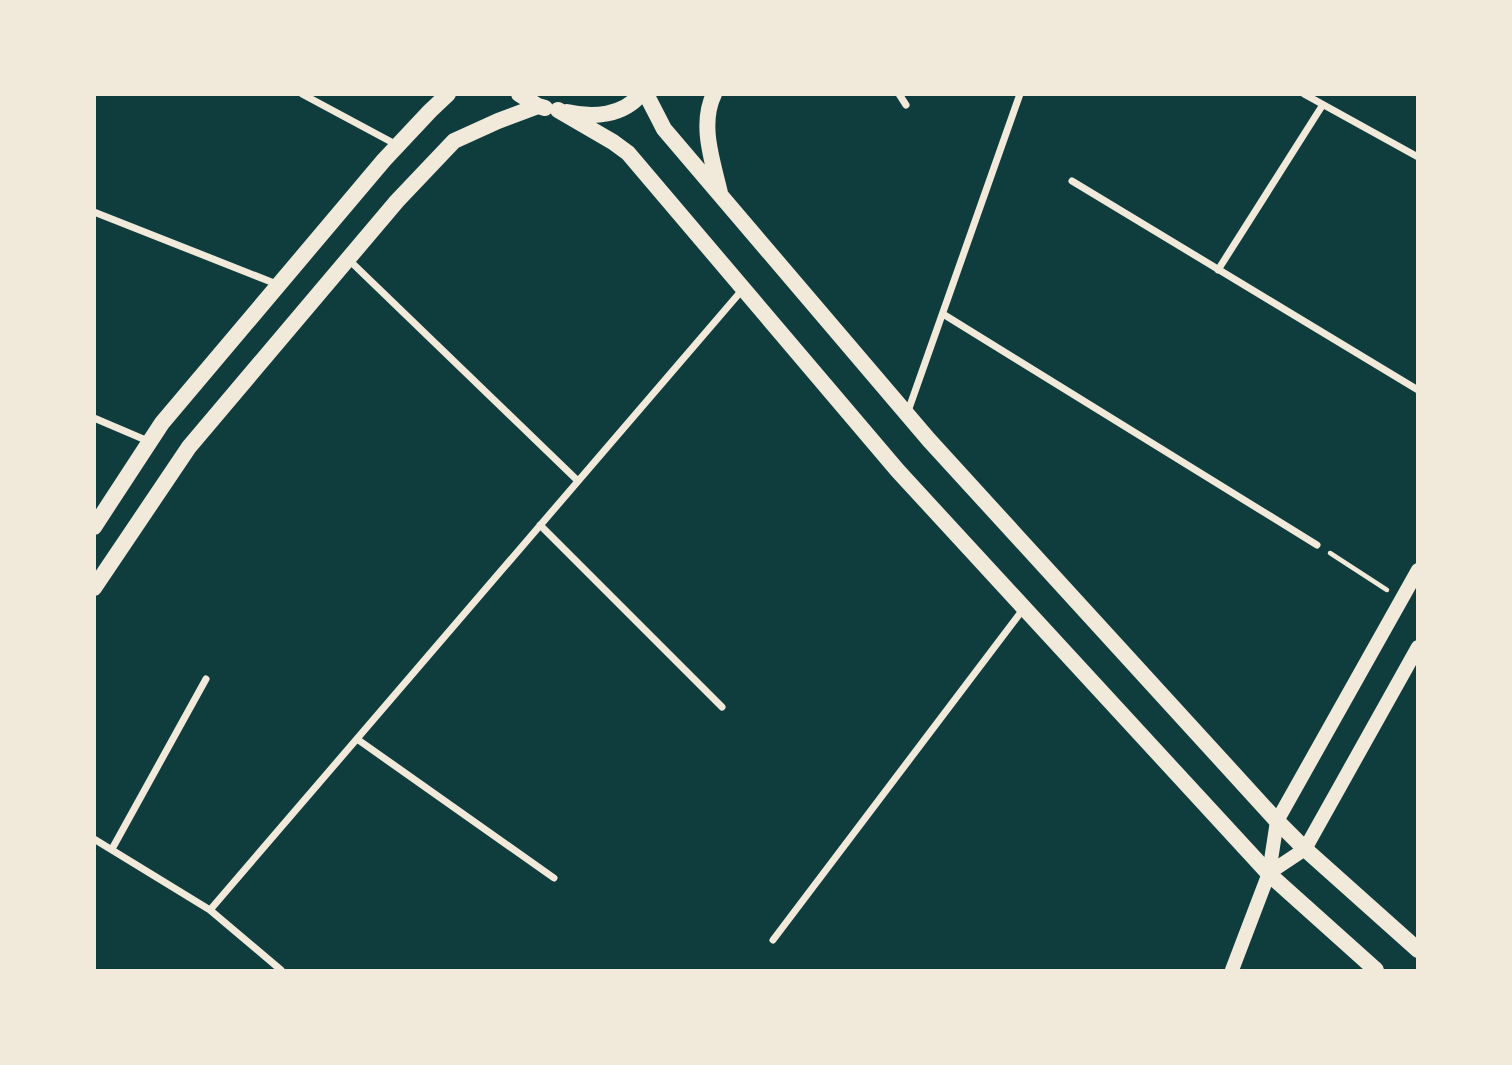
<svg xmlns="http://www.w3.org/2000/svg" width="1512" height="1065" font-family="Bitter,serif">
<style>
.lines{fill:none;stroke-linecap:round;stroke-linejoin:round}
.path{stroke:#f1e9da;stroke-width:4.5}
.minor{stroke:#f1e9da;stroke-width:7}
.secondary{stroke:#f1e9da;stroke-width:14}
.primary{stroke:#f1e9da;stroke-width:16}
</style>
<rect width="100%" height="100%" fill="#0f3d3e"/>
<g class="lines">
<path class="path" d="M1330,553l57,37"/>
<path class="minor" d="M302,94l95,51
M899,94l7,11
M1304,94l114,63
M1072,181l346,209
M94,212l185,73
M349,260l229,221
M1218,270l104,-164
M943,314l374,231
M907,414l113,-320
M94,418l54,23
M540,525l182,182
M357,739l197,139
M94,839l116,71 71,60
M112,849l94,-170
M210,910l533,-621
M773,940l251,-332"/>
<path class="secondary" d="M1269,873l36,-24 113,-202
M1232,970l37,-97 8,-52 141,-251"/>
<path class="primary" d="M519,94l19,12 7,2
M646,94l18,35 265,311 348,381 28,28 113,101
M714,94c-15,31 -1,68 6,99
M558,110l55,32 15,11 270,318 372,404 106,95
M567,112c26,6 56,4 74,-18
M94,527l68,-104 222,-263 46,-49 18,-17
M94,588l95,-141 208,-246 57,-60 44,-20 40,-15"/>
</g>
<rect width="1512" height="1065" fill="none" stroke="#f1e9da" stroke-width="192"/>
</svg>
